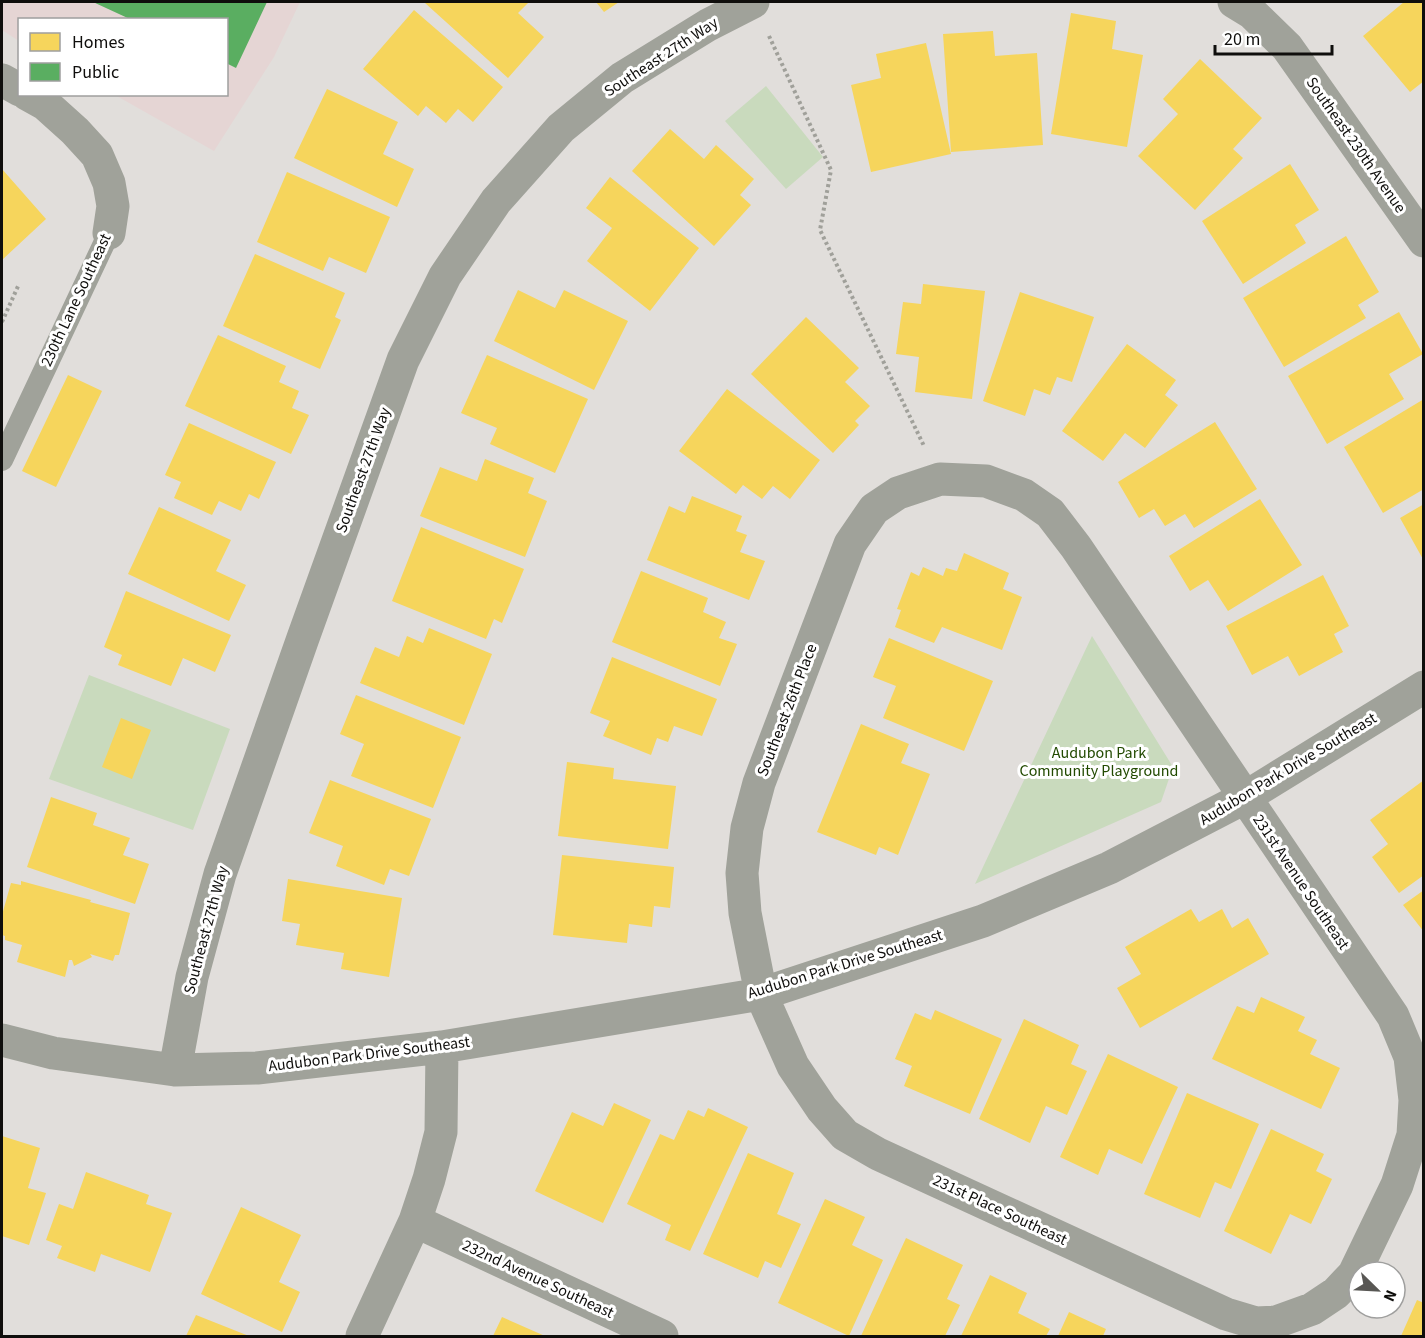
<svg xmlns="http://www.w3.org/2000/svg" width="1425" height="1338" font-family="'Source Sans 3',sans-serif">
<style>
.commercial{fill:#e5d5d4}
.green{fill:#c9dabd}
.homes{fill:#f6d55c}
.public{fill:#5aae61}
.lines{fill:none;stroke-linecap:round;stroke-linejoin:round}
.path{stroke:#a0a09a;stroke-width:4;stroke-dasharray:3 3;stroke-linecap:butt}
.service{stroke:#a0a29a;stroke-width:22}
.minor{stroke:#a0a29a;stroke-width:33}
.labels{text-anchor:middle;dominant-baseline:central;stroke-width:6;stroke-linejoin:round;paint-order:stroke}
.street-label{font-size:16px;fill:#0f0e0c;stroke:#fff}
.park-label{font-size:16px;fill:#224a00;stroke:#fff}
</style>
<rect width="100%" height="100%" fill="#e1dedb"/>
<path class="commercial" d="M2,2h298l-26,55 -60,94 -99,-56 111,-1v-74h-206l-1,21 -17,-11z"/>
<path class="green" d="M766,86l57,71 -37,32 -61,-68z
M1092,636l81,131 -12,35 -186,82z
M89,675l141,54 -37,101 -144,-51z"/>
<path class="homes" d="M427,2h102l-11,11 26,24 -36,41 -83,-75z
M596,2h23l-15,10z
M1404,2h20v79l-14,11 -47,-56z
M414,10l89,77 -30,35 -15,-13 -12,14 -20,-17 -8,10 -55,-47z
M1071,13l45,8 -4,28 31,6 -16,92 -76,-13z
M993,31l2,25 42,-3 6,92 -92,7 -8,-118z
M926,43l25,111 -80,18 -20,-87 30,-7 -5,-24z
M1200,59l62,59 -29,31 10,9 -48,52 -57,-54 40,-42 -15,-15z
M327,89l71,33 -15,32 31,15 -17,38 -103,-49z
M670,129l34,30 12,-14 38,34 -14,16 11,10 -37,41 -82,-75z
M1290,164l29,46 -24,15 11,18 -63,41 -41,-63z
M2,169l44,50 -44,41z
M287,172l103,45 -24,56 -37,-16 -6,14 -66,-29z
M610,177l89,71 -49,63 -63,-50 25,-33 -26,-20z
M1346,236l33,56 -21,13 8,13 -82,49 -41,-69z
M255,254l90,39 -10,24 6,3 -21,49 -97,-43z
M923,284l62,7 -13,108 -57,-7 4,-35 -23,-3 7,-52 18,2z
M518,290l37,18 9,-18 64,31 -34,69 -100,-49z
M1020,292l74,25 -22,65 -15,-5 -7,18 -16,-6 -9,27 -42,-15z
M1399,312l24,42 -34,20 15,25 -77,45 -39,-68z
M806,317l53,51 -14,14 25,24 -15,15 4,4 -26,28 -82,-79z
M218,335l68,31 -7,16 20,9 -7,17 17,7 -18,39 -106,-48z
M1127,344l49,36 -11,15 13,10 -33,43 -20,-15 -22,28 -41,-30z
M487,355l101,44 -33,74 -65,-29 7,-16 -36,-15z
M68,375l34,16 -46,96 -34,-16z
M727,389l93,71 -30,39 -17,-13 -11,13 -19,-14 -7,9 -57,-43z
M1424,399v90l-41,24 -39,-66z
M1215,422l42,67 -63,39 -9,-14 -20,12 -11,-17 -15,9 -21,-36z
M189,423l87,39 -17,37 -10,-5 -8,17 -22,-10 -7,14 -38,-17 7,-16 -16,-7z
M485,459l49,19 -6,15 19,8 -22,56 -105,-41 20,-49 37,14z
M692,496l50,20 -6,15 11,4 -7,17 25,9 -16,39 -102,-40 22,-54 16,7z
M1260,499l42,66 -74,46 -20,-31 -18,11 -21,-35z
M1424,504v57l-24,-43z
M159,507l72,33 -15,31 30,14 -17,36 -101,-47z
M421,527l103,42 -22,54 -8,-4 -8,20 -94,-38z
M964,553l45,20 -6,16 19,8 -20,53 -60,-23 -8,16 -39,-16 6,-17 -4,-1 14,-37 8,4 4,-9 20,9 3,-8 11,3z
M641,571l67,27 -5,14 23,10 -7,16 18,6 -17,42 -108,-44z
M1323,575l26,51 -15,8 9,18 -44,24 -11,-20 -36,19 -26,-49z
M126,591l105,44 -16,37 -32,-14 -12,28 -53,-21 4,-10 -18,-8z
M429,628l63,26 -28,71 -104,-42 15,-36 24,10 8,-21 16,7z
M889,638l104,43 -29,70 -81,-33 13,-32 -23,-9z
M612,657l105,42 -15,37 -28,-10 -6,16 -11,-4 -6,17 -48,-19 7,-15 -20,-8z
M356,695l105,42 -28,71 -82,-32 13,-32 -24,-10z
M121,718l30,12 -19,49 -30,-12z
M861,724l48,20 -8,19 29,11 -32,81 -19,-8 -3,8 -59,-23z
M567,762l47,6 -1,11 63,7 -8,63 -110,-13z
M330,780l101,39 -22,57 -19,-7 -6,16 -48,-19 7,-20 -34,-13z
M1424,780v95l-25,18 -27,-36 16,-13 -18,-24z
M51,797l46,16 -4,12 37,13 -7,17 26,9 -14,40 -108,-37z
M562,855l112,12 -4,41 -16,-2 -2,21 -23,-3 -2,19 -74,-8z
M288,879l114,19 -13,79 -48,-8 3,-16 -48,-8 4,-21 -18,-3z
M21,881l70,19 -1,2 40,11 -11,42h-4l-2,6 -23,-7 2,3 -18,9 -2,-6h-3l-4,17 -48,-15 5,-17 -17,-5v-4l-3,-1v-20l9,-32 10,2z
M1424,890v42l-21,-27z
M1191,909l8,13 23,-13 10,19 16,-10 21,36 -129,74 -23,-40 24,-14 -16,-27z
M1261,997l44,20 -7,14 19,9 -7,14 30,14 -19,41 -109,-50 25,-53 17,7z
M935,1010l67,29 -32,75 -66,-28 8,-20 -17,-7 20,-46 16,7z
M1024,1019l55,26 -8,19 16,7 -20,44 -21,-9 -16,37 -51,-24z
M1108,1054l70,33 -36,77 -33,-15 -11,26 -38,-18z
M1187,1093l72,31 -28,65 -16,-7 -15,36 -56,-24z
M614,1103l37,17 -48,103 -68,-32 37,-79 31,14z
M708,1108l40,19 -58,124 -25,-11 6,-15 -44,-21 33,-70 14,6 14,-30 16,7z
M1271,1129l53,25 -8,17 16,8 -21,45 -21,-10 -19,40 -47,-23z
M2,1136l38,12 -12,40 18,5 -17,52 -27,-9z
M748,1153l46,20 -17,41 24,10 -20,44 -16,-7 -7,17 -55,-24z
M86,1172l63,23 -3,9 26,9 -22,59 -49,-18 -6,18 -38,-14 5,-12 -16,-6 13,-36 14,5z
M825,1199l40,18 -13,28 31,15 -34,76 -71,-33z
M241,1207l60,28 -22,47 21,10 -18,40 -81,-38z
M906,1238l57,27 -16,34 13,6 -15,31h-84z
M990,1275l37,18 -9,20 32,16 -4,7h-85z
M1417,1300l7,3v33h-23z
M1069,1312l37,17 -3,7h-45z
M196,1315l53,21h-63z
M502,1317l43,19h-52z"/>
<path class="public" d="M93,2h174l-31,66 -10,-5v-43h-94z"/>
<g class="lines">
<path class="path" d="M769,36l62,134 -11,60 104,216
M2,322l17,-38"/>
<path class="service" d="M2,460l107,-227"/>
<path class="minor" d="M1234,2l18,11 35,34 137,194
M2,80l18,10
M27,94l18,10 30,27 22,24 12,28 4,23 -4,27
M940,479l46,2 38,14 26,18 26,34 317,469 17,41 5,43 -2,35 -16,50 -43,89 -18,19 -24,16 -36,13 -20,1 -30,-9 -348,-160 -33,-19 -23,-26 -29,-43 -32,-72 -16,-81 -3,-40 5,-45 12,-45 91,-239 24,-35 24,-16z
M2,1040l51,13 122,17 82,-2 185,-21 319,-53 222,-73 126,-53 135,-70 180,-111
M175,1070l17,-93 28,-103 83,-236 100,-278 42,-84 51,-75 65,-73 61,-50 86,-53 45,-23
M415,1221l247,115
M362,1336l53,-115 14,-42 12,-47 1,-85"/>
</g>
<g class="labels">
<g class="street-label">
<text transform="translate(661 57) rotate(-33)">Southeast 27th Way</text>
<text transform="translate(1356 145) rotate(55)">Southeast 230th Avenue</text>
<text transform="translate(76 300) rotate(-65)">230th Lane Southeast</text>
<text transform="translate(363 470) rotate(-70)">Southeast 27th Way</text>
<text transform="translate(787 710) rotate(-69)">Southeast 26th Place</text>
<text transform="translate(1288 769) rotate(-31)">Audubon Park Drive Southeast</text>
<text transform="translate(1301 882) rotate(56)">231st Avenue Southeast</text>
<text transform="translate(206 930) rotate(-75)">Southeast 27th Way</text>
<text transform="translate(845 964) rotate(-17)">Audubon Park Drive Southeast</text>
<text transform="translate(369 1054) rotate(-7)">Audubon Park Drive Southeast</text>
<text transform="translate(1000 1210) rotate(25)">231st Place Southeast</text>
<text transform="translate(538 1279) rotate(25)">232nd Avenue Southeast</text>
</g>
<g class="park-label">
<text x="1099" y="753">Audubon Park<tspan x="1099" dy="18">Community Playground</tspan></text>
</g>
</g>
<rect width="1425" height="1338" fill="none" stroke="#0f0e0c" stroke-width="6"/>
<rect x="18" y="18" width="210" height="78" fill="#ffffff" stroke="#9f9f9e" stroke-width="1.5"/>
<rect x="30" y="33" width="30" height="18" fill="#f6d55c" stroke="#9f9f9e" stroke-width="1.5"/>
<text x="72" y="48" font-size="18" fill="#0f0e0c">Homes</text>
<rect x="30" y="63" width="30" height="18" fill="#5aae61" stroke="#9f9f9e" stroke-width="1.5"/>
<text x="72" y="78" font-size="18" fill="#0f0e0c">Public</text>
<g transform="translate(1377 1290) rotate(114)"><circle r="28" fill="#ffffff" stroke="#9f9f9e" stroke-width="1.5"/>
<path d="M0-4.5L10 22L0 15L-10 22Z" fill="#585754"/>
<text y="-9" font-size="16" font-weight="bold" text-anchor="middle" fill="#0f0e0c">N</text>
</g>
<path d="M1215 45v9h117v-9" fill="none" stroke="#0f0e0c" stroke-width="3"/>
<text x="1224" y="45" font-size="18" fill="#0f0e0c" stroke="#ffffff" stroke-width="4.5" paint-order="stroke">20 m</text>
</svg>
